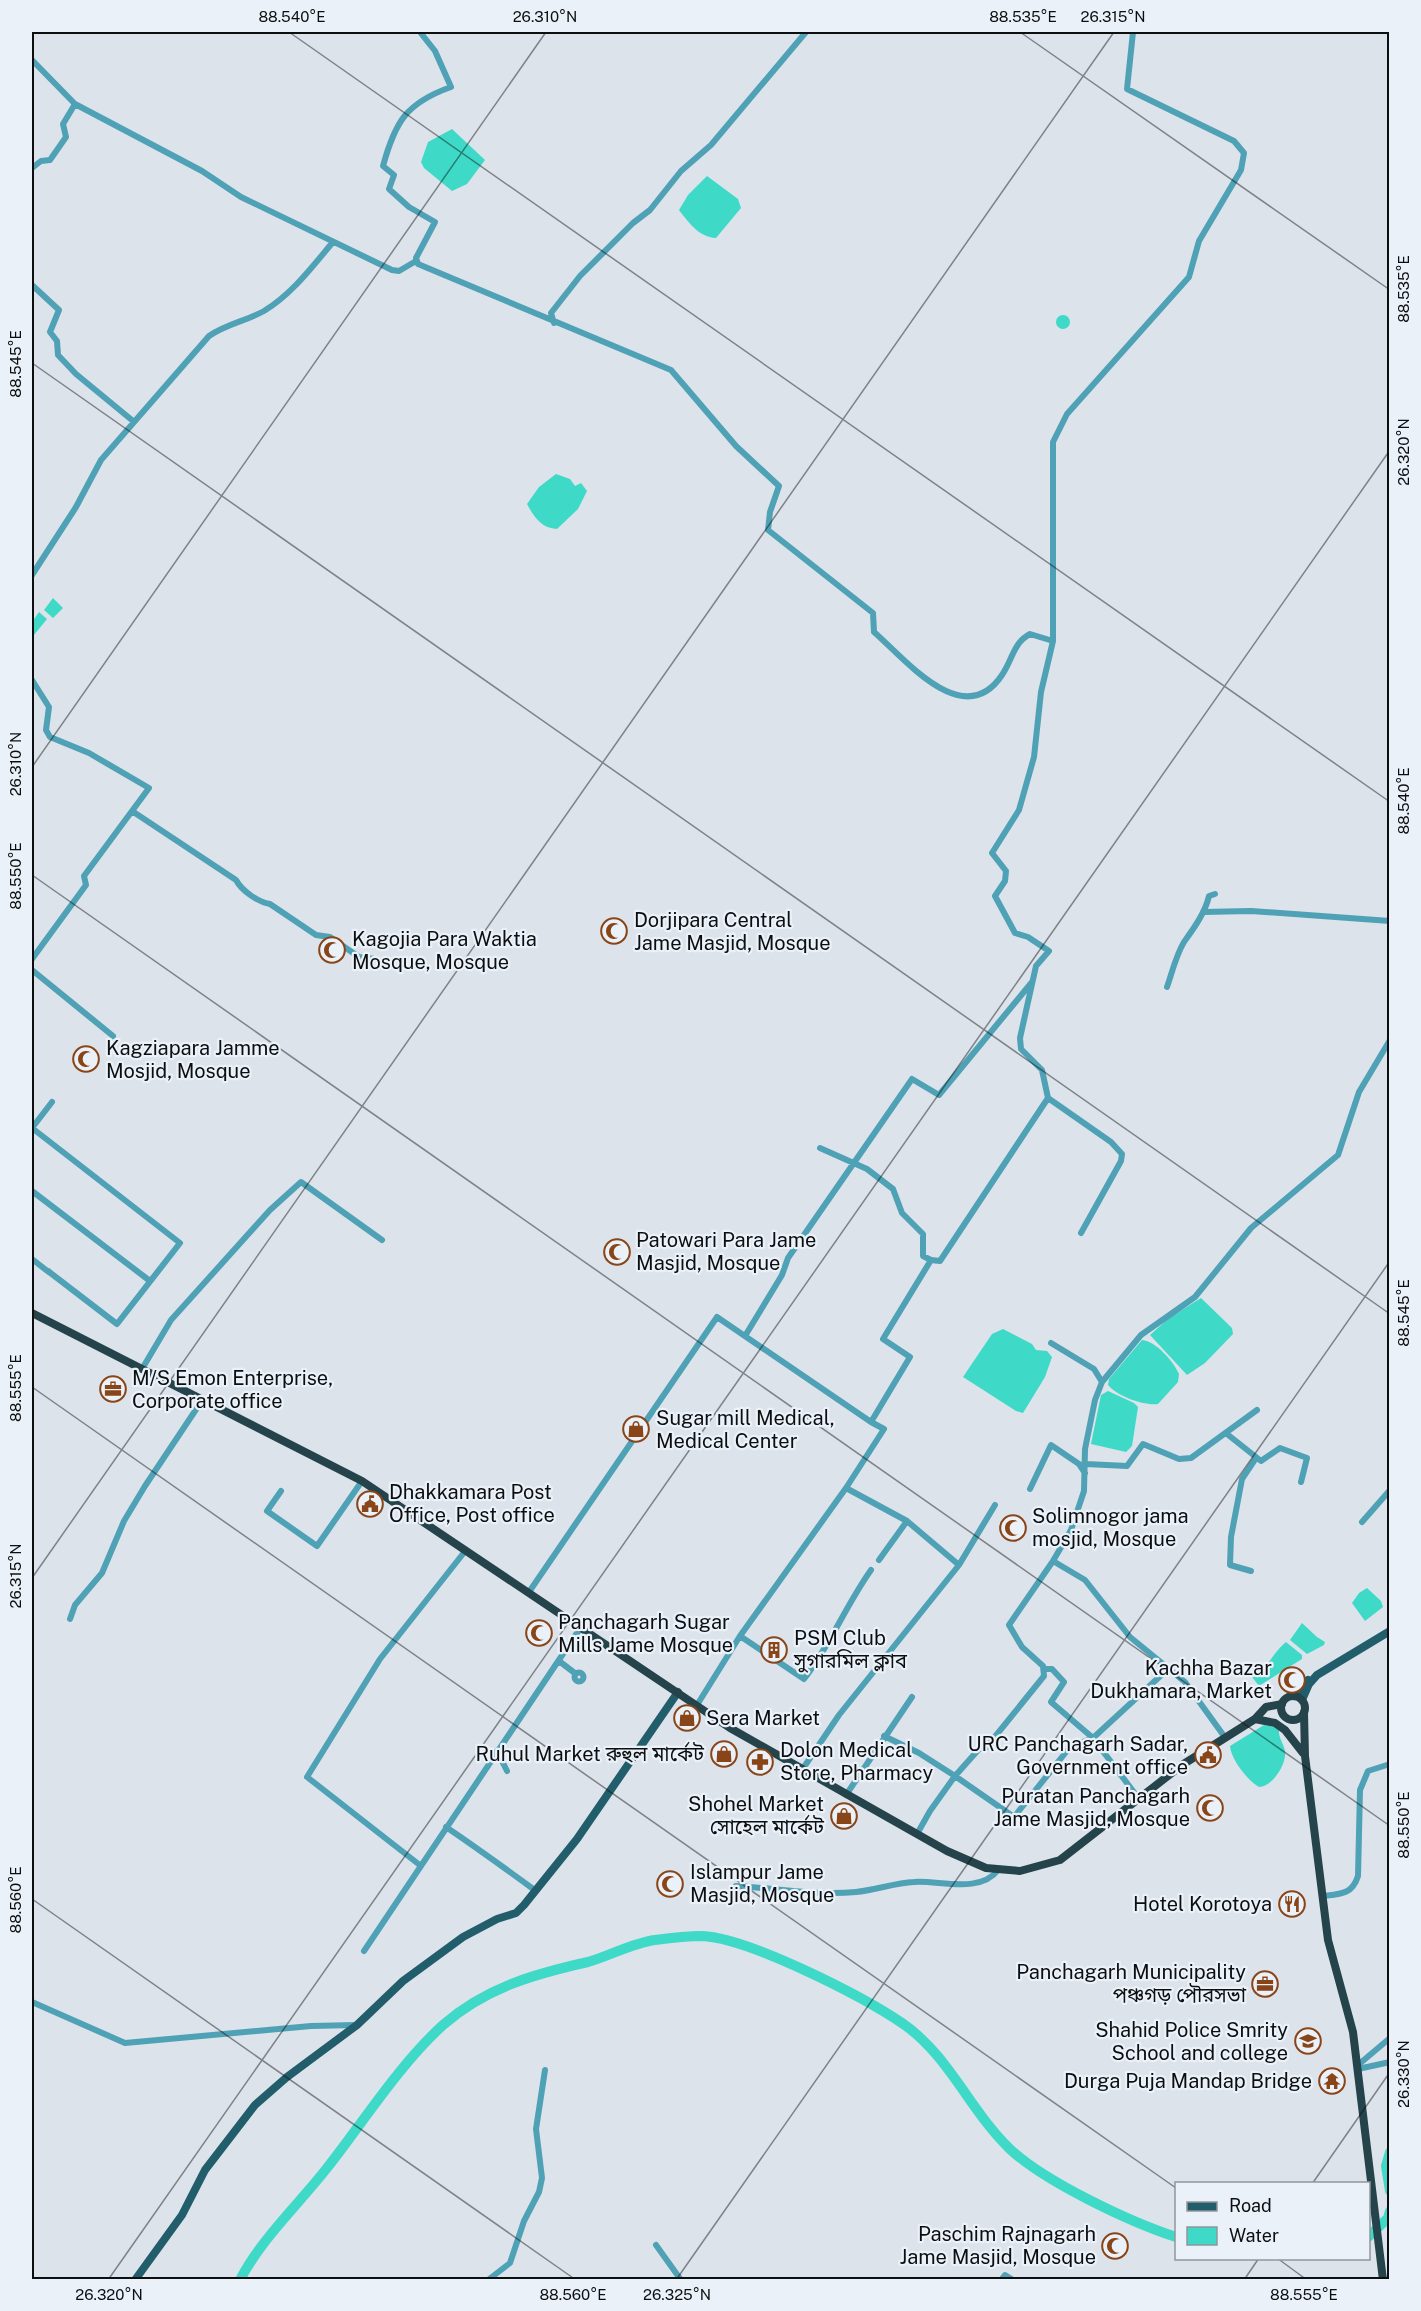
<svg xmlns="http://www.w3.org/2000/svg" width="1421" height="2311" font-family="'Public Sans','Noto Sans Bengali',sans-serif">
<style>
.water{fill:#3fd9c7}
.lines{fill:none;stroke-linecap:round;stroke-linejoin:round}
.river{stroke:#3fd9c7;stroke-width:10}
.minor{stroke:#4fa1b5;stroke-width:6}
.major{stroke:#215d6a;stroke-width:8}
.highway{stroke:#25434a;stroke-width:8}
.ticks{fill:none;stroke:#0c0e10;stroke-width:1.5;stroke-opacity:0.45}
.labels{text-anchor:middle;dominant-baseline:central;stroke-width:4.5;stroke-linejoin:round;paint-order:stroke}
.poi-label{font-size:20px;fill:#0c0e10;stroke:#eaf1f8;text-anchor:start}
.neatline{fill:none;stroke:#0c0e10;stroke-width:2}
.ticks-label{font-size:15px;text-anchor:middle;fill:#0c0e10}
</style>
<rect width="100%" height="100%" fill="#dce3ea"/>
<path class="water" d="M452,129l33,31 -18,24 -15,7 -28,-23 -3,-6 7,-20z
M707,176l31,23 3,9 -25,30c-17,-1 -27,-15 -37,-28l9,-15z
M1056 322a7 7 0 1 1 14 0a7 7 0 1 1-14 0Z
M556,474l14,5 5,7 6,-3 6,8 -9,18 -21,20c-16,-1 -23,-12 -30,-25l12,-17z
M53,598l10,10 -10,10 -9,-8z
M39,612l8,7 -13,16 -2,-13z
M1201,1298l31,30 1,6 -28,29 -18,12 -37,-40 19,-17z
M1003,1329l29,15 4,6 11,1 5,6 -7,20 -22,36 -7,-2 -53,-34 29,-43z
M1142,1340c14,1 32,22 37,34l-1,8 -20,22c-14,2 -41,-8 -50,-19l1,-6z
M1108,1391l26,12 4,4 -6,39 -6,6 -35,-8 10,-49z
M1367,1588l14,13 2,6 -18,14 -13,-18 7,-10z
M1302,1623l15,14 8,5 -1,3 -17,9 -17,-14z
M1286,1642l16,13v4l-43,27 -7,-9c19,-12 18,-21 34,-35z
M1264,1725l15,3c-1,10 4,14 6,23 2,13 -13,36 -26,36 -12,-7 -28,-28 -29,-41z"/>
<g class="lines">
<path class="river" d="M1390,2152l-4,14 4,25
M1368,2237l20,-19 2,-7
M240,2280c22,-42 58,-75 87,-112 37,-47 72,-103 116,-143 42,-37 91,-51 145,-63 22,-6 44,-19 67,-22 15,-2 32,-4 47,-4 47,2 160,60 200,87 47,32 68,88 108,126 35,33 120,73 166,88"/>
<path class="minor" d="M420,32l15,19 16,36c-45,16 -56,35 -68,79l11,9 -5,14 20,18 26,15 -19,36 2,6 253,106 65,76 43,40 -9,26 -2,18 105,83 1,19c32,28 90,100 128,43 11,-16 11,-32 28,-41l23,7
M32,60l43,44 127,67 39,26 151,73 7,1 17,-10
M32,168l9,-7 9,-1 16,-23 -3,-13 12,-20
M32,285l27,25 -9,22 7,9 1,14 18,19 57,47
M554,323l-3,-10 29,-37 53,-53 17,-13 31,-39 30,-26 95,-113
M32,575l44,-68 25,-47 108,-124c17,-12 37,-15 55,-25 28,-17 48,-44 69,-69
M32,680l17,27 -3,23 4,7 39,16 60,35 -65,88 2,9 -54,74
M132,811l104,69c6,11 22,22 34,24l46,31 14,2 29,20 16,2
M1203,912l48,-1 139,10
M32,970l81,66
M1167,987c5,-14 9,-32 17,-45 10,-14 21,-29 25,-46l6,-2
M1048,1098l-6,-28 -21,-21 -1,-11 16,-72 13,-15 -21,-14 -13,-4 -20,-37 10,-15 1,-10 -14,-18 27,-43 15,-53 7,-65 12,-51v-199l14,-28 122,-137 10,-36 42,-71 3,-17 -10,-12 -107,-52 6,-57
M32,1128l148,115 -63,81 -69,-53
M32,1128l20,-26
M820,1148l47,21 26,20 9,24 21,21v22l8,4
M32,1191l118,90
M32,1259l18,14
M745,1336l37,-61 6,-17 124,-179 27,16 93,-113
M1051,1343l43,26 8,13
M142,1369l29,-49 99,-110 31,-28 81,58
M1227,1434l34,27 19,-13 27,10 -6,24
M1086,1464l41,2 16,-22 36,15 12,-1 66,-48
M1030,1489l21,-44 28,19 6,9
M281,1491l-14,20 50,35 45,-65
M1362,1522l28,-32
M879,1560l28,-39
M959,1565l36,-60
M1251,1571l-21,-6 1,-28 11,-58 14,-21
M529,1592l188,-275 154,105
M70,1619l5,-14 27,-32 22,-52 21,-35 58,-87
M740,1636l64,43c26,-33 42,-74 67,-109
M559,1661l17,13
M1044,1669h8l12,13 -13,20 42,36 76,-70
M574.5 1677a4.5 4.5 0 1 1 9 0a4.5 4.5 0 1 1-9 0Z
M697,1705l43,-69 106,-148 38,-59 -13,-7 39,-65 -27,-18 48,-79 9,1 108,-163 63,44 11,12 -1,7 -40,72
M884,1736l35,17 36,23 24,-27h6l59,-73 -1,-10 -21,-19 -13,-22 44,-64
M1224,1736l-39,-54 -55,-45 -45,-57 -32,-19 18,-31 13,-39 1,-42 10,-49 7,-18 39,-47 54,-38 56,-69 87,-73 21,-63 31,-52
M497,1751l10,20
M802,1770l37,-55 120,-150 -52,-44 -61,-33
M846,1795l66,-98
M446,1827c31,21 60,42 90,64
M917,1834l13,-23 25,-35 59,41 56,-70 23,-9 46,61
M421,1866l-114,-89 73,-118 86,-109
M736,1886c39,2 81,10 120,6 19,-2 39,-9 58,-10 25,-2 66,12 84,-12
M1322,1896c18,-2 30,-1 36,-20l2,-86 8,-19 22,-7
M364,1951l217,-324
M32,2002l93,41 186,-17 45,-1
M1358,2065l32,-27
M1358,2069l32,-7
M656,2245l25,35
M488,2280l22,-17 14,-42 15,-29 3,-14 -6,-49 9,-59
M1001,2280l4,-5 8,5"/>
<path class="major" d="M1294,1696l14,-16
M1302,1700l7,-16 8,-9 73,-44
M135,2280l47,-65 23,-45 50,-65 32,-28 70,-52 46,-44 60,-44 34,-18 19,-6 8,-8 53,-66 101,-147"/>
<path class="highway" d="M32,1313l330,168 368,247 217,123 39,17 34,3 40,-11 122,-95 73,-46 11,-12 16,-3
M1281 1708a12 12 0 1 1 24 0a12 12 0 1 1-24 0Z
M1304,1712l1,44 23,184 25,92 30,248
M1255,1719l20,4 10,7 18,23"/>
</g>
<path class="ticks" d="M289,32l1101,770M1020,32l370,258M32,363l1358,951M32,767l514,-735M32,875l1358,951M32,1387l1144,801M32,1578l1082,-1546M32,1899l544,381M1312,2184l78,-112M1277,2258l30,22M108,2280l1282,-1830M676,2280l714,-1019M1244,2280l15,-22"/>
<defs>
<g id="mosque-ring" transform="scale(1.35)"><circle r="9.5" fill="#eaf1f8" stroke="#894518" stroke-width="1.5"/><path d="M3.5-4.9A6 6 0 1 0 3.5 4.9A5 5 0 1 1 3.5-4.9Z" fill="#894518"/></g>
<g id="office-ring" transform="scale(1.35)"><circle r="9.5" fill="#eaf1f8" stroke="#894518" stroke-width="1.5"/><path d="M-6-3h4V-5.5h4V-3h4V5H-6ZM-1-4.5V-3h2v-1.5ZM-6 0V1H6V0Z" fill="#894518"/></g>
<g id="shop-ring" transform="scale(1.35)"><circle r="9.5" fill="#eaf1f8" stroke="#894518" stroke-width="1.5"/><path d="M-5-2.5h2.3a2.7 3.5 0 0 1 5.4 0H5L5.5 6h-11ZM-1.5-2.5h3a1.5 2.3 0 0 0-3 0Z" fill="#894518"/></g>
<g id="civic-ring" transform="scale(1.35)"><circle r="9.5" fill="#eaf1f8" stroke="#894518" stroke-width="1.5"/><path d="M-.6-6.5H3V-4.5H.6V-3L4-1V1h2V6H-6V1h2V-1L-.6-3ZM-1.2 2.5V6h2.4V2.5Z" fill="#894518"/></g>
<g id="building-ring" transform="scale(1.35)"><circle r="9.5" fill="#eaf1f8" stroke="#894518" stroke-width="1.5"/><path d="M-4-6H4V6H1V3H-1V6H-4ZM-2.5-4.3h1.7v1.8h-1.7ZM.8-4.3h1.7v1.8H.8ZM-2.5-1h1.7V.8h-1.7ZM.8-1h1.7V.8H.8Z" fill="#894518"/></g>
<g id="pharmacy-ring" transform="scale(1.35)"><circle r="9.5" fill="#eaf1f8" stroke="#894518" stroke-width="1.5"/><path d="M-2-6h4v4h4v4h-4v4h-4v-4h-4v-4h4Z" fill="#894518"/></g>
<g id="restaurant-ring" transform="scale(1.35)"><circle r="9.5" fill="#eaf1f8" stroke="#894518" stroke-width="1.5"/><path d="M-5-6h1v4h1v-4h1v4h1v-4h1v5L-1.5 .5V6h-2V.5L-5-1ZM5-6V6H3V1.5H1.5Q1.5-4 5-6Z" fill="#894518"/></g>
<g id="university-ring" transform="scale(1.35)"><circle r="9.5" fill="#eaf1f8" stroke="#894518" stroke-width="1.5"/><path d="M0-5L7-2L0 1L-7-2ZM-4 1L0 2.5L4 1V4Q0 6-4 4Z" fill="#894518"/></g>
<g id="temple-ring" transform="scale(1.35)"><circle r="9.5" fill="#eaf1f8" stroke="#894518" stroke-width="1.5"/><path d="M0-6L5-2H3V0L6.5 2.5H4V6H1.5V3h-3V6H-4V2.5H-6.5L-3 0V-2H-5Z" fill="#894518"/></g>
</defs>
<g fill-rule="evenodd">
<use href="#mosque-ring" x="614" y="931"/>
<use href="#mosque-ring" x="332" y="950"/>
<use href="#mosque-ring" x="86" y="1059"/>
<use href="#mosque-ring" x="617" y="1252"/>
<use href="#office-ring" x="113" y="1389"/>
<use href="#shop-ring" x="636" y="1429"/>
<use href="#civic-ring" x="370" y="1504"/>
<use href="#mosque-ring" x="1013" y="1528"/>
<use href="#mosque-ring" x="539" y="1633"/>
<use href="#building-ring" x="774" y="1650"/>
<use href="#mosque-ring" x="1292" y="1680"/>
<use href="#shop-ring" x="687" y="1718"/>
<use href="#shop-ring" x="724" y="1754"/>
<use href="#civic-ring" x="1208" y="1755"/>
<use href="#pharmacy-ring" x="760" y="1762"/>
<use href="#mosque-ring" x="1210" y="1808"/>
<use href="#shop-ring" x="844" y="1816"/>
<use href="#mosque-ring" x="670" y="1884"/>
<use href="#restaurant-ring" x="1292" y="1904"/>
<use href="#office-ring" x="1265" y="1984"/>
<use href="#university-ring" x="1308" y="2041"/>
<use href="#temple-ring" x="1332" y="2081"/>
<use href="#mosque-ring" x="1115" y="2246"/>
</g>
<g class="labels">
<g class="poi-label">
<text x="634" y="920">Dorjipara Central<tspan x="634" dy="23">Jame Masjid, Mosque</tspan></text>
<text x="352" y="939">Kagojia Para Waktia<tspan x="352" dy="23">Mosque, Mosque</tspan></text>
<text x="106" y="1048">Kagziapara Jamme<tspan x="106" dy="23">Mosjid, Mosque</tspan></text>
<text x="636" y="1240">Patowari Para Jame<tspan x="636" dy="23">Masjid, Mosque</tspan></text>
<text x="132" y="1378">M/S Emon Enterprise,<tspan x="132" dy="23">Corporate office</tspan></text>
<text x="656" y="1418">Sugar mill Medical,<tspan x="656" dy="23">Medical Center</tspan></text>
<text x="389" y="1492">Dhakkamara Post<tspan x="389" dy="23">Office, Post office</tspan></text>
<text x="1032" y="1516">Solimnogor jama<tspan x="1032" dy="23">mosjid, Mosque</tspan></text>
<text x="558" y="1622">Panchagarh Sugar<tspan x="558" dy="23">Mills Jame Mosque</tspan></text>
<text x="794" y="1638">PSM Club<tspan x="794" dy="23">সুগারমিল ক্লাব</tspan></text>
<text x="1272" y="1668" text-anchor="end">Kachha Bazar<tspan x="1272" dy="23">Dukhamara, Market</tspan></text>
<text x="706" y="1718">Sera Market</text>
<text x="1188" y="1744" text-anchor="end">URC Panchagarh Sadar,<tspan x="1188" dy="23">Government office</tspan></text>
<text x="780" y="1750">Dolon Medical<tspan x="780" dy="23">Store, Pharmacy</tspan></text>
<text x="704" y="1754" text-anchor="end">Ruhul Market রুহুল মার্কেট</text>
<text x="1190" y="1796" text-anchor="end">Puratan Panchagarh<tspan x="1190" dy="23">Jame Masjid, Mosque</tspan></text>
<text x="824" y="1804" text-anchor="end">Shohel Market<tspan x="824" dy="23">সোহেল মার্কেট</tspan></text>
<text x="690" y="1872">Islampur Jame<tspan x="690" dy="23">Masjid, Mosque</tspan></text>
<text x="1272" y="1904" text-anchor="end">Hotel Korotoya</text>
<text x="1246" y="1972" text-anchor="end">Panchagarh Municipality<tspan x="1246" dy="23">পঞ্চগড় পৌরসভা</tspan></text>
<text x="1288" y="2030" text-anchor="end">Shahid Police Smrity<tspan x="1288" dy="23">School and college</tspan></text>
<text x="1312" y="2081" text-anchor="end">Durga Puja Mandap Bridge</text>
<text x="1096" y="2234" text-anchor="end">Paschim Rajnagarh<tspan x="1096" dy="23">Jame Masjid, Mosque</tspan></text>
</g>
</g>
<rect width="1421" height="2311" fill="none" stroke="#eaf1f8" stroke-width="66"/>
<rect x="1175" y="2182" width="195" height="78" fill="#eaf1f8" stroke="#91969b" stroke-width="1.5"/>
<rect x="1187" y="2202" width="30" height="9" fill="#215d6a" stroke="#91969b" stroke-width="1.5"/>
<text x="1229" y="2212" font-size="18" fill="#0c0e10">Road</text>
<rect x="1187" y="2227" width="30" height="18" fill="#3fd9c7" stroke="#91969b" stroke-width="1.5"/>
<text x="1229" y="2242" font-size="18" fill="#0c0e10">Water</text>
<rect x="33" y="33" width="1355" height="2245" class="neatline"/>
<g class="ticks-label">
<text x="292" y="22">88.540°E</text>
<text x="545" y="22">26.310°N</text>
<text x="1023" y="22">88.535°E</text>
<text x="1113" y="22">26.315°N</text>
<text transform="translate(1404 289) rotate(-90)" y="5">88.535°E</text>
<text transform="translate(16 364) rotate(-90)" y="5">88.545°E</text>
<text transform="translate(1404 452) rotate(-90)" y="5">26.320°N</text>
<text transform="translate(16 764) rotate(-90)" y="5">26.310°N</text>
<text transform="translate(1404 801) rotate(-90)" y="5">88.540°E</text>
<text transform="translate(16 876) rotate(-90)" y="5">88.550°E</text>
<text transform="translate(1404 1313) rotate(-90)" y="5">88.545°E</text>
<text transform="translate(16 1388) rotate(-90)" y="5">88.555°E</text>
<text transform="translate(16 1576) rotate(-90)" y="5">26.315°N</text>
<text transform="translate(1404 1825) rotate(-90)" y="5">88.550°E</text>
<text transform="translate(16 1900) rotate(-90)" y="5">88.560°E</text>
<text transform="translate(1404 2074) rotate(-90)" y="5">26.330°N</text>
<text x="109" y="2300">26.320°N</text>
<text x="573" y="2300">88.560°E</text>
<text x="677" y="2300">26.325°N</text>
<text x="1304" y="2300">88.555°E</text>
</g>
</svg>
